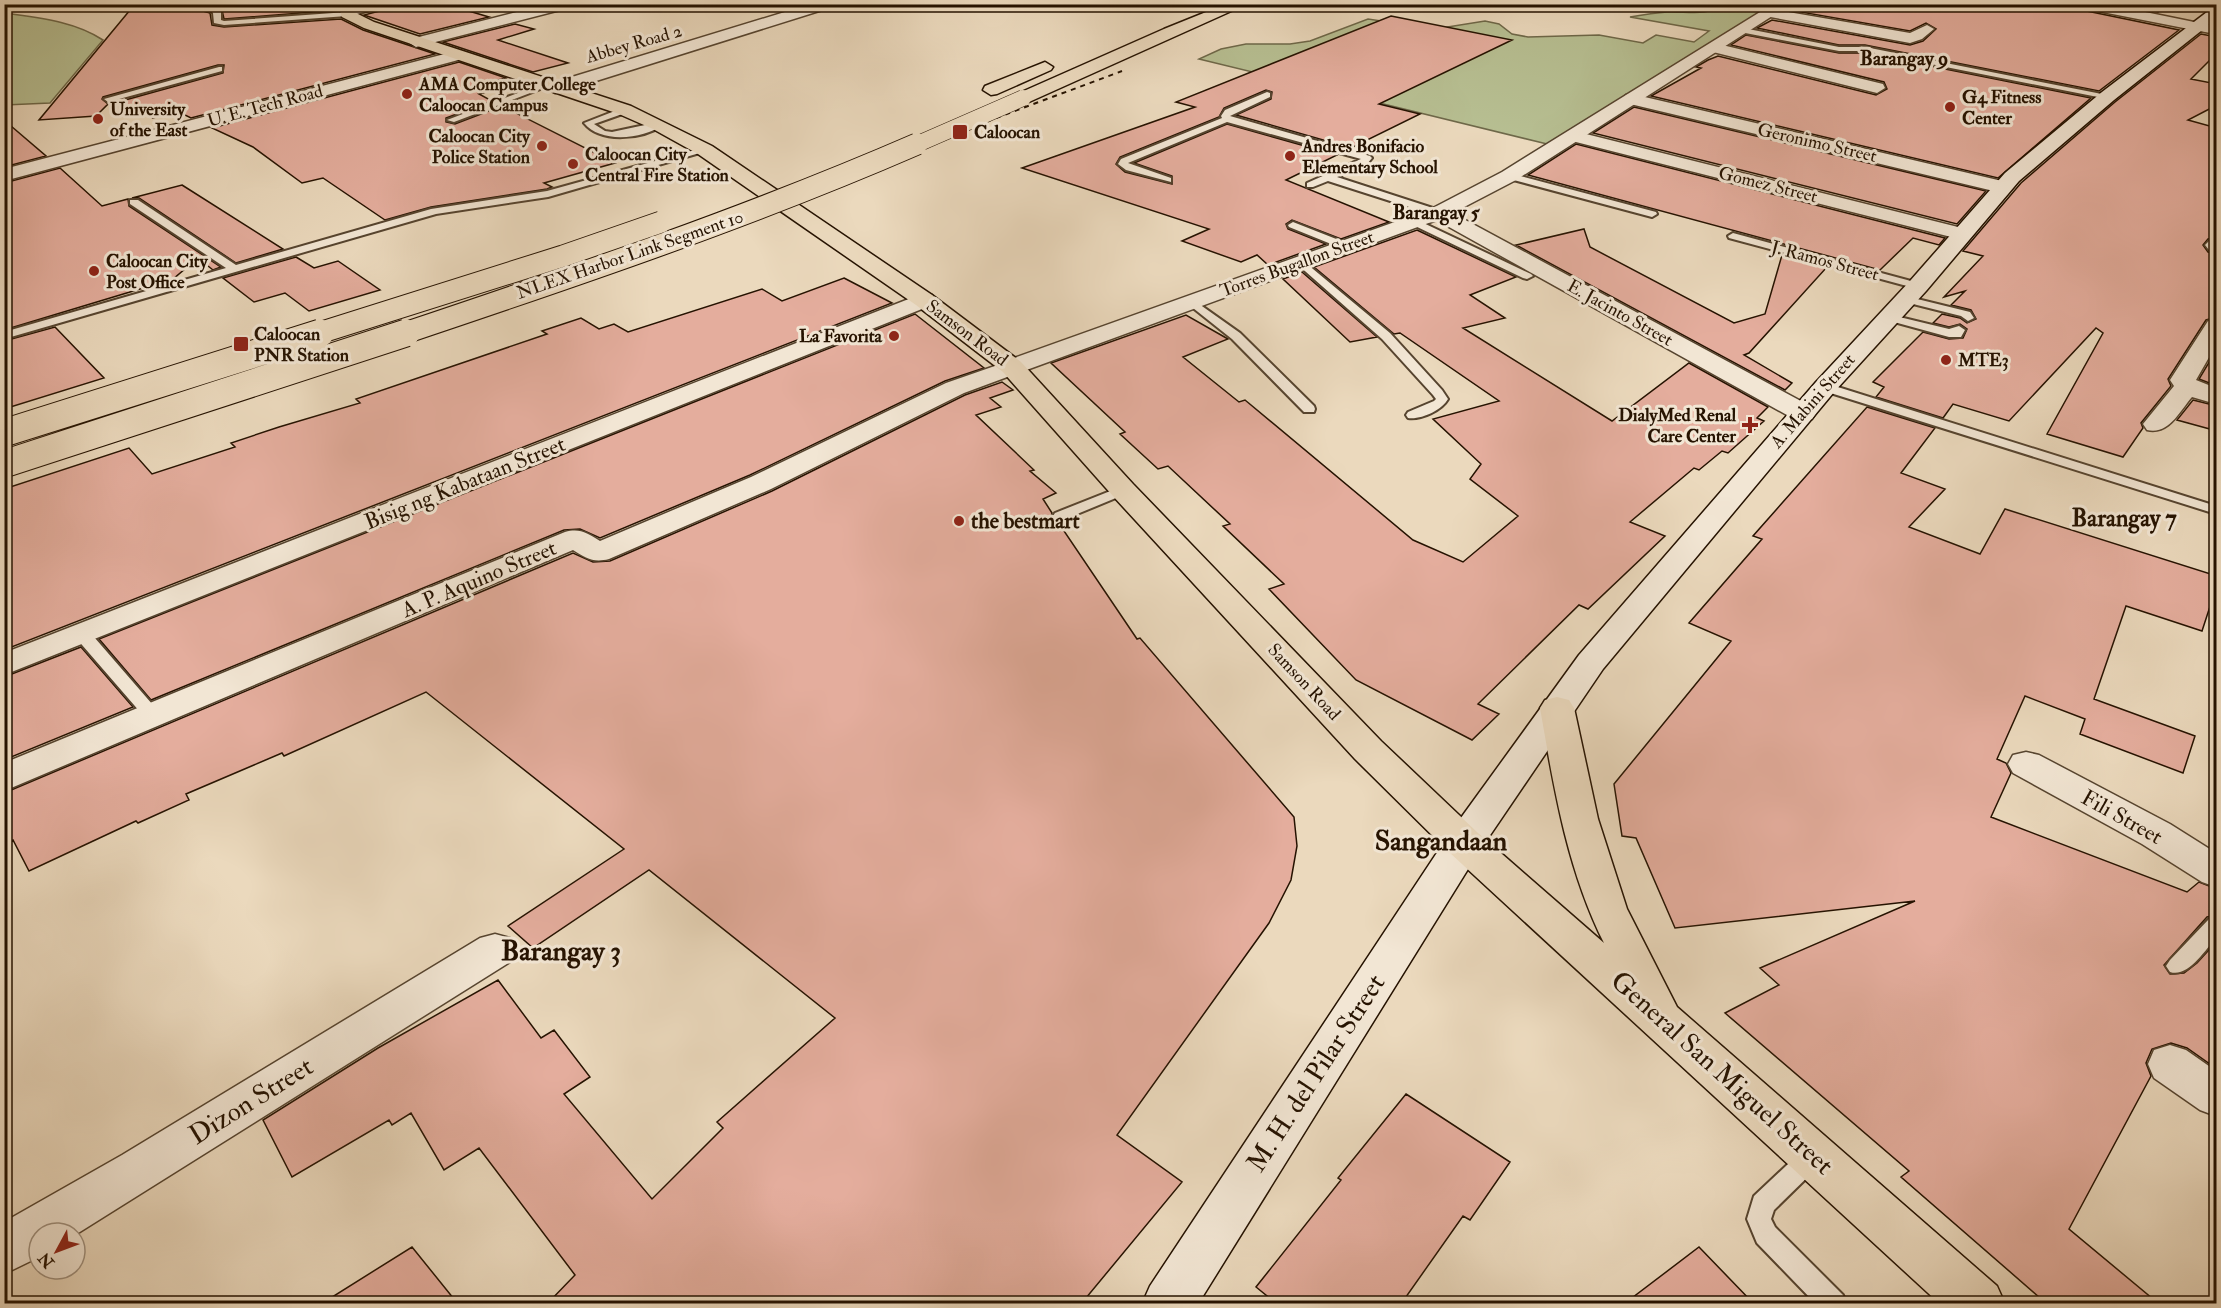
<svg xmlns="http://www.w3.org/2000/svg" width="2221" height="1308" font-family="'IM FELL Double Pica',serif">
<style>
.green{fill:#b7bf92;stroke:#6e6849;stroke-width:1.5}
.building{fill:#e4ad9d;stroke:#251200;stroke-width:1.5}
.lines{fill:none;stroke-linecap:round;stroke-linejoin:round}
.service-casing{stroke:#56442f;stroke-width:4}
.minor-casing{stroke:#56442f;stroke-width:3}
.tertiary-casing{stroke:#56442f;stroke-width:3}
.secondary-casing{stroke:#251200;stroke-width:3}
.trunk-casing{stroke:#251200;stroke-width:3}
.motorway-casing{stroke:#251200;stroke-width:3}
.service{fill:#f2e6d4;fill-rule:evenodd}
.minor{fill:#f2e6d4;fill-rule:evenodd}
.tertiary{fill:#f2e6d4;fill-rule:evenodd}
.secondary{fill:#f2e6d4;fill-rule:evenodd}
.trunk{fill:#ebd9bd;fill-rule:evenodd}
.motorway{fill:#ebd9bd;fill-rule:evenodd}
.rail-far2{stroke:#251200;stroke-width:2;stroke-dasharray:5 5;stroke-linecap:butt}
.rail-far1{stroke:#251200;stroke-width:3;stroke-dasharray:7 7;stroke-linecap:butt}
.rail{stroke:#251200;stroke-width:4;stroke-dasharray:8 8;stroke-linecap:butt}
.motorway-bridge-far2-casing{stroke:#251200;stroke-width:17;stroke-linecap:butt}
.motorway-bridge-far1-casing{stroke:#251200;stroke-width:23;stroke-linecap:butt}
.motorway-bridge-casing{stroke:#251200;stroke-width:29;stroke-linecap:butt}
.motorway-bridge-far2{stroke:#ebd9bd;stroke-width:16}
.motorway-bridge-far1{stroke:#ebd9bd;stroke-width:21}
.motorway-bridge{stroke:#ebd9bd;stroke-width:27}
.poi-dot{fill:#8f2418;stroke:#f2e6d4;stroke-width:2}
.labels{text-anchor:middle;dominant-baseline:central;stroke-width:6;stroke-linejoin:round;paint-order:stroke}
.far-street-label{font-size:18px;fill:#251200;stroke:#f2e6d4}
.far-poi-label{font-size:18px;font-weight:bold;fill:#251200;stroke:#f2e6d4;text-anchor:start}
.far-neighbourhood-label{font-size:20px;font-weight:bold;fill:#251200;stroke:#f2e6d4}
.street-label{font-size:22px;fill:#251200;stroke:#f2e6d4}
.poi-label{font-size:22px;font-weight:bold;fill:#251200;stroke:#f2e6d4;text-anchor:start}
.neighbourhood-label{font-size:24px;font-weight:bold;fill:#251200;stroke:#f2e6d4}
.near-street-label{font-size:27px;fill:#251200;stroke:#f2e6d4}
.district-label{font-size:28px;font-weight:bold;fill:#251200;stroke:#f2e6d4}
.near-neighbourhood-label{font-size:28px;font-weight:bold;fill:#251200;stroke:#f2e6d4}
</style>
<rect width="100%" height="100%" fill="#ebd9bd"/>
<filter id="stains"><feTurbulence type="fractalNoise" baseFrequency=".00333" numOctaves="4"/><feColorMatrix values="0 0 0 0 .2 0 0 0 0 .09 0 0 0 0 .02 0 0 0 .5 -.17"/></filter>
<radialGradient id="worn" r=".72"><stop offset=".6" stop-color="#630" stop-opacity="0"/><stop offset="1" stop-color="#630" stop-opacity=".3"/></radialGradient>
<path class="green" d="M1722,5h56l-231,139 -348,-85 22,-10 25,-5h44l20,-3 58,-22 67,10 50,-8 14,3 13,10 16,3 71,-2 44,8 13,-8 38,7 15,-11 -79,-14c12,-2 25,-4 37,-5 19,-1 40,5 55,-7z
M4,13c35,5 70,8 99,27l-53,63 -45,2z"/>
<path class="building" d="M135,4h43l32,9 2,12 12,2 117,-8 22,11 72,24 -244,64 -14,-7 -24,7 -35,-16 105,-29 1,-8h-6l-115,32 -1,2 6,5 -12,12 -57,4z
M210,4h126l2,6 -114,9 -2,-9z
M390,4h55l44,13 -69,17 -56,-19 23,-6z
M1833,4h240l9,6 97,20 -80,61 -234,-46h-26l-82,-17 15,-8 138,25 13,-4 13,-12 -10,-6 -16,8 -121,-21 6,-3 25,4z
M2120,4h51l-13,8z
M1391,16l121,24 -133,64 41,10 -69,34 -115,-33 35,-16 1,-7 -6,-2 -42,18 -5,9 -99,40 -4,7 9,8 47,12v-8l-38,-13 93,-39 110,31 -51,25 103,42 -48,17 -49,-19 -6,4 2,5 38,15 -58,21 -11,-10 -16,7 -59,-21 27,-12 -187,-61 173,-61 -19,-5z
M515,24l19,5 -36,11 70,23 -35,9 -90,-30z
M2201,34l16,3v16l-26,26 26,5v21l-29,15 29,8v109l-9,2 -5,6 5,7 9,2v63l-11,3 -38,59 3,7 -30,37 2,5 -20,29 -76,-23 56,-101 -7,-5 -87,93 -56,-17 -10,14 -67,-21 8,-10 -11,-5 50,-50 26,7 14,-1 4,-9 -7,-5 -11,3 -16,-4 9,-9 18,4 7,5 9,-4 -5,-9 -20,-5 14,-14 -21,6 39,-41 -20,-5 58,-68 94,-81z
M1746,35l93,18h26l226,45 -93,80 -347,-82 50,-28 -5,-1 12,-7 10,-4 158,39 11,-6 -3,-7 -153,-37z
M459,62l47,16 -20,5 15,5 -22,6 13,7 -46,17v4l9,2 47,-18 113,57 -71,20 8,4 -5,2 -116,18 -46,13 -62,-42 -21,5 -49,-36 -41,-19z
M1634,107l352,84 -29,33 -364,-91z
M4,120l42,36 -42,11z
M1576,144l369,94 -6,7 -26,-7 -33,32 -352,-95z
M60,168l42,38 26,-7 1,7 92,61 -8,3 -15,-12 -25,21 -169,51v-147z
M182,185l101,64 -47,14 -97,-65h-7z
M1584,229l6,18 144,76 31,-9 17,-59 45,12 -78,86 -5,2 48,28 -7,7 -269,-145z
M1417,230l99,47 -46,18 35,23 -42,10 149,93 77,-58 79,44 -11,11 7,3 -36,32 -6,-2 -23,19 -5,-2 -64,54 35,14 -77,73 -9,-4 -101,99 21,10 -27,26 -116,-60 -87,-91 15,-5 -61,-58 7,-2 -62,-58 -10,3 -38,-35 5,-2 -74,-69 135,-48 42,24 -45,18 56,45 6,-2 168,140 50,22 55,-46 -48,-37 11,-15 -48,-45 66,-18 -99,-68 -6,1 -80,-67z
M296,257l18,11 24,-7 42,29 -71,21 -24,-18 -31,9 -31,-24z
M1302,272l75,65 -27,5 -67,-63z
M844,278l48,25 -888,347v-161l125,-41 23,26 83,-27 -4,-4 48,-16 81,-24 -4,-4 191,-65 -5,-3 39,-13 18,11 15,-5 14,8 134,-43 20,12z
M915,314l69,54 -39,13 -195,94 -150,63 -20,-9 -16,1 -413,170 -52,-61z
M55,327l49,51 -100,31v-68z
M2217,349v37l-18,-7z
M1002,382l11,8 -23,8 11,9 -25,8 58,55 -4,1 26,22 -13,6 9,14 -1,4 7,5 79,117 3,-1 154,179 3,29 -6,34 -22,43 -152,212 65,47 -101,122h-534l28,-29 -96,-127 -35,22 -33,-57 -19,12 -3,-5 -97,57 -29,-57 115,-72 120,-68 43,58 13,-8 36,47 -26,17 88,105 71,-71 -6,-6 118,-104 -186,-148 -116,78 -25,-22 116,-77 -198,-157 -142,64 -2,-3 -96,41 3,6 -51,23 -2,-2 -107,50 -16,-31 -9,4v-51l569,-240 20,9 17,-1 162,-70 193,-96z
M2193,400l24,6v25l-40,-11z
M1867,407l68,21 -34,45 44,16 -36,38 71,27 25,-45 212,67v9l-15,46 -76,-25 -32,93 101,37 -12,37 -103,-39 5,-15 -60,-23 -28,63 9,4 5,10 -20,44 196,75 12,-10 18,7v26l-10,2 -43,48 6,9 14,-1 13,-10 20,-22v128l-30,-21 -16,-5 -19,6 -6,14 5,13 -82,153 90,75h-112l-146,-127 8,-6 -184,-158 54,-28 -19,-17 155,-67 -240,27 -39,-90 -14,-2 -8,-52 117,-143 -42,-18 73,-84 -9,-3z
M81,647l52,60 -129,53v-83z
M1406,1094l104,68 -40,58 -7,-4 -62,88h-124l-21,-17 85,-107 -3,-2z
M412,1247l46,57h-137z
M1699,1247l55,57h-130z"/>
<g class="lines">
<g class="service-casing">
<path id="service" d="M180,4l33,3 8,5v8l3,1 123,-9 4,2 -4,2 -123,9 -10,-2 -1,-10 -2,-2z
M1743,28l96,19h26l247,49 -4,3 -243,-48h-26l-99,-19 -1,-2z
M219,67h3v4l-114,31 -4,-3z
M544,83l7,2 -97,37 -7,-2z
M1267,92l3,1v4l-40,19 140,40 2,2 -5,6 -30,13 105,34v4h-8l-106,-34 -15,6h-6v-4l54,-24 -134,-37 -99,41 43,15v4l-45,-12 -8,-6 3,-5 101,-41 -1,-2 4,-6z
M625,107l3,1v4l-34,12 11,7 7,1 47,-10 4,3c-20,14 -62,19 -79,-2z
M702,148l8,2 -162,47 -112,17 -432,125v-7l222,-64 -96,-64v-4h8l98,65 195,-56 116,-18z
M1509,173l147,39 1,2 -5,3 -146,-39v-4z
M1415,219l116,55 2,2 -6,3 -4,-1 -112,-54v-4z
M1293,222l56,22 1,2 -5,3 -4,-1 -52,-21 -1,-2z
M1733,233l189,51 2,2 -6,3 -189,-51 -1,-2z
M1301,259l89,74 52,57 6,9c-6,11 -27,21 -40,19l-2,-3 2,-3 26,-11 2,-2 -3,-4 -51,-56 -85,-75 -1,-2z
M1905,296l65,16 4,6 -6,3 -7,-5 -60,-15 -2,-2z
M1192,299l48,34 74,73 1,3 -1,3h-10l-72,-73 -44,-35v-4z
M1887,314l62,15 10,-3 6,4 -4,7h-12l-66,-18 -2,-2z
M1825,383l391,123v8l-395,-124 -2,-3z
M1123,486l5,1 2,3 -2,3 -63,26 -5,1 -7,-4 2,-3z
M82,629l6,1 71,82 3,4 -3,4h-12l-71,-82 -2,-4z
M2216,917v21c-11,12 -28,40 -46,34l-4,-6 4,-6 39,-41z
M1813,1145l8,3 4,8 -4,8 -47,46 -3,9 4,8 68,68 4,9h-31l-59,-61 -10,-24 7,-23 51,-48z"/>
</g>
<g class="minor-casing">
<path id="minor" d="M548,4h26l-2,3 -156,40 -8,-5 3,-3z
M811,4h23l-2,3 -271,85 -6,1 -8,-5 2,-4z
M2075,4h31l93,19 7,4 -7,4 -117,-23z
M1770,9l140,24 17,-8 7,4 -12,10 -12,4 -145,-27 -2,-3 2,-3z
M1714,43l169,41 2,4 -8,5 -168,-42 -3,-3 3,-3z
M456,51l8,5 -2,3 -458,122v-12z
M1632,94l370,87 7,2 3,4 -3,4 -7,2 -376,-90 -2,-4 2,-4z
M1574,131l396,99 3,4 -3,4 -7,2 -395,-100 -3,-4 3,-4z
M1438,207l7,2 367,198 4,6 -4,6 -9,2 -9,-2 -363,-202 -3,-4 3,-4z
M2216,239v13l-7,-2 -4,-5 4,-4z
M924,293l8,2 3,5 -3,5 -928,370v-22z
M2216,319v26l-20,35 20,8v16l-24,-7c-13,15 -23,38 -45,33l-4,-6 31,-38 -4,-6 38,-59z
M1012,360l9,2 3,5 -3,5 -57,21 -193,96 -162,70c-16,4 -23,-1 -36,-9l-569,241v-28l561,-231c15,-4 22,1 35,9l151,-64 195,-94z
M2026,752l13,3 131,69 46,29v34l-14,-5 -60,-38 -129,-71 -5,-9 5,-9z
M495,934l15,4 6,12 -6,12 -435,273 -36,-2v24l-35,17v-52l118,-67 358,-217z
M2170,1045l16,5 30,21v45l-16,-6 -46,-32 -6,-14 6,-14z"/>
</g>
<g class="tertiary-casing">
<path id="tertiary" d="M361,4h27l-2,3 -38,9 -7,-4 2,-3z
M1773,4h18l-275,176 -71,37 -424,155 -9,2 -9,-2 -3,-5 3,-5 428,-153 71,-37z
M2199,23l17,3v8l-22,-4 -2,-3z"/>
</g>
<g class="secondary-casing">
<path id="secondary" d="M2216,8v11l-102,81 -95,81 -93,110 -92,101 -231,277 -125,184 -280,451h-56l8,-18 300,-453 129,-178 237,-273 94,-101 95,-108 97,-81 109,-83z"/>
</g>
<g class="trunk-casing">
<path id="trunk" d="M338,4h14l2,8 20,10 257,84 81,40 220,149 89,67 112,122 248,257 97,92 126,110c-37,-74 -50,-155 -64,-235l5,-8 12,-3 12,3 5,8 24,111 29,90 50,98 320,279 8,18h-65l-490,-451 -95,-94 -242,-263 -110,-124 -87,-67 -218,-151 -45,-25 -34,-15 -255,-86 -22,-11z"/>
</g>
<g class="motorway-casing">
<path id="motorway" d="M1226,4h21l-218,98h-12l-2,-4 2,-4 147,-65z
M1045,62l8,5 -2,3 -54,24 -6,1 -8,-5 2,-4z"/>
</g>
<use href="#service" class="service"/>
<use href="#minor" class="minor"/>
<use href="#tertiary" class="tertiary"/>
<use href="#secondary" class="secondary"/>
<use href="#trunk" class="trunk"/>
<use href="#motorway" class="motorway"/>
<path class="rail-far2" d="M921,146l201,-75"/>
<path class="rail-far1" d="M405,334l186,-62 131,-55 203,-73"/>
<path class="rail" d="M4,469l406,-136"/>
<g class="motorway-bridge-far2-casing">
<path id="motorway-bridge-far2" d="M913,146l110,-48"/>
</g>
<g class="motorway-bridge-far1-casing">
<path id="motorway-bridge-far1" d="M316,334l247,-78 98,-34
M402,334c173,-58 347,-117 515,-190"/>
</g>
<g class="motorway-bridge-casing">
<path id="motorway-bridge" d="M4,433l316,-100
M4,464l402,-131"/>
</g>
<use href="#motorway-bridge-far2" class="motorway-bridge-far2"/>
<use href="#motorway-bridge-far1" class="motorway-bridge-far1"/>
<use href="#motorway-bridge" class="motorway-bridge"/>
</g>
<g class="poi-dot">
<circle cx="407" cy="94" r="6"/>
<circle cx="1950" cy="107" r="6"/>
<circle cx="98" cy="119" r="6"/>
<rect x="952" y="124" width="16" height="16" rx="3"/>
<circle cx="542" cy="146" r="6"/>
<circle cx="1290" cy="156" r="6"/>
<circle cx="573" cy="164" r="6"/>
<circle cx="94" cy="271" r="6"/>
<circle cx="894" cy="336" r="6"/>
<rect x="233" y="336" width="16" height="16" rx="3"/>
<circle cx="1946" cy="360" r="6"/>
<path d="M1747 416h6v6h6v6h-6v6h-6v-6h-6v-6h6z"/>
<circle cx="959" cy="521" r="6"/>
</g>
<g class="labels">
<g class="far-street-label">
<text transform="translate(634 44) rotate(-16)">Abbey Road 2</text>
<text transform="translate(265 106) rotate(-15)">U. E. Tech Road</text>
<text transform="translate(1817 143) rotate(13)">Geronimo Street</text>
<text transform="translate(1768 185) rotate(14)">Gomez Street</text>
<text transform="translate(630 255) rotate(-19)">NLEX Harbor Link Segment 10</text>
<text transform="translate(1825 261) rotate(15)">J. Ramos Street</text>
<text transform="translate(1297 264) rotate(-20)">Torres Bugallon Street</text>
<text transform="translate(1620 313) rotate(29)">E. Jacinto Street</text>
<text transform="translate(967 333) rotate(37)">Samson Road</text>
<text transform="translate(1813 401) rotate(-49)">A. Mabini Street</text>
<text transform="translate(1304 682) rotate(47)">Samson Road</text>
</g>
<g class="far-poi-label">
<text x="419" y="84">AMA Computer College<tspan x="419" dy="21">Caloocan Campus</tspan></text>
<text x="1962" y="97">G4 Fitness<tspan x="1962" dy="21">Center</tspan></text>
<text x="110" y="109">University<tspan x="110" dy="21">of the East</tspan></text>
<text x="974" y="132">Caloocan</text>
<text x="530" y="136" text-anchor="end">Caloocan City<tspan x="530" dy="21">Police Station</tspan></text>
<text x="1302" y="146">Andres Bonifacio<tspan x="1302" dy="21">Elementary School</tspan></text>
<text x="585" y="154">Caloocan City<tspan x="585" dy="21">Central Fire Station</tspan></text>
<text x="106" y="261">Caloocan City<tspan x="106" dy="21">Post Office</tspan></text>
<text x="254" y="334">Caloocan<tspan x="254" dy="21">PNR Station</tspan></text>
<text x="882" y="336" text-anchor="end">La Favorita</text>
<text x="1958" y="360">MTE3</text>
<text x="1736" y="415" text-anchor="end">DialyMed Renal<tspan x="1736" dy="21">Care Center</tspan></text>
</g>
<g class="far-neighbourhood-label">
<text x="1904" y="58">Barangay 9</text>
<text x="1436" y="212">Barangay 5</text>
</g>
<g class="street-label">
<text transform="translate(465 483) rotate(-22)">Bisig ng Kabataan Street</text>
<text transform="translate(479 579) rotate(-23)">A. P. Aquino Street</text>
<text transform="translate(2122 817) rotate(29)">Fili Street</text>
</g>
<g class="poi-label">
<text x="971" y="521">the bestmart</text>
</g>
<g class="neighbourhood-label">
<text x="2124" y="518">Barangay 7</text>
</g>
<g class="near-street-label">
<text transform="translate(1316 1073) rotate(-57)">M. H. del Pilar Street</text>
<text transform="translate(1722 1073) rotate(42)">General San Miguel Street</text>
<text transform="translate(251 1101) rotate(-32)">Dizon Street</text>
</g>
<g class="district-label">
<text x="1441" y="841">Sangandaan</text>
</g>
<g class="near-neighbourhood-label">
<text x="561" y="951">Barangay 3</text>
</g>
</g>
<rect width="2221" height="1308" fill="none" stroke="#ebd9bd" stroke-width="24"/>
<rect x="6" y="6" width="2209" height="1296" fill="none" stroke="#251200" stroke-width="3"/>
<rect x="12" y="12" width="2197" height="1284" fill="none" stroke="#251200" stroke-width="1.5"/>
<g transform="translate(57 1251) rotate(229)"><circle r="28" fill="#f2e6d4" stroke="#a0917f" stroke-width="1.5"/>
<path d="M0-4.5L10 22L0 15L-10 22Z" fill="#8f2418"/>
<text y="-9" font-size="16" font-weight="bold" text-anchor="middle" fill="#251200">N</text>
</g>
<rect width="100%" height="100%" filter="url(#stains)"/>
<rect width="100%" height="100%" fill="url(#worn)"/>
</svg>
